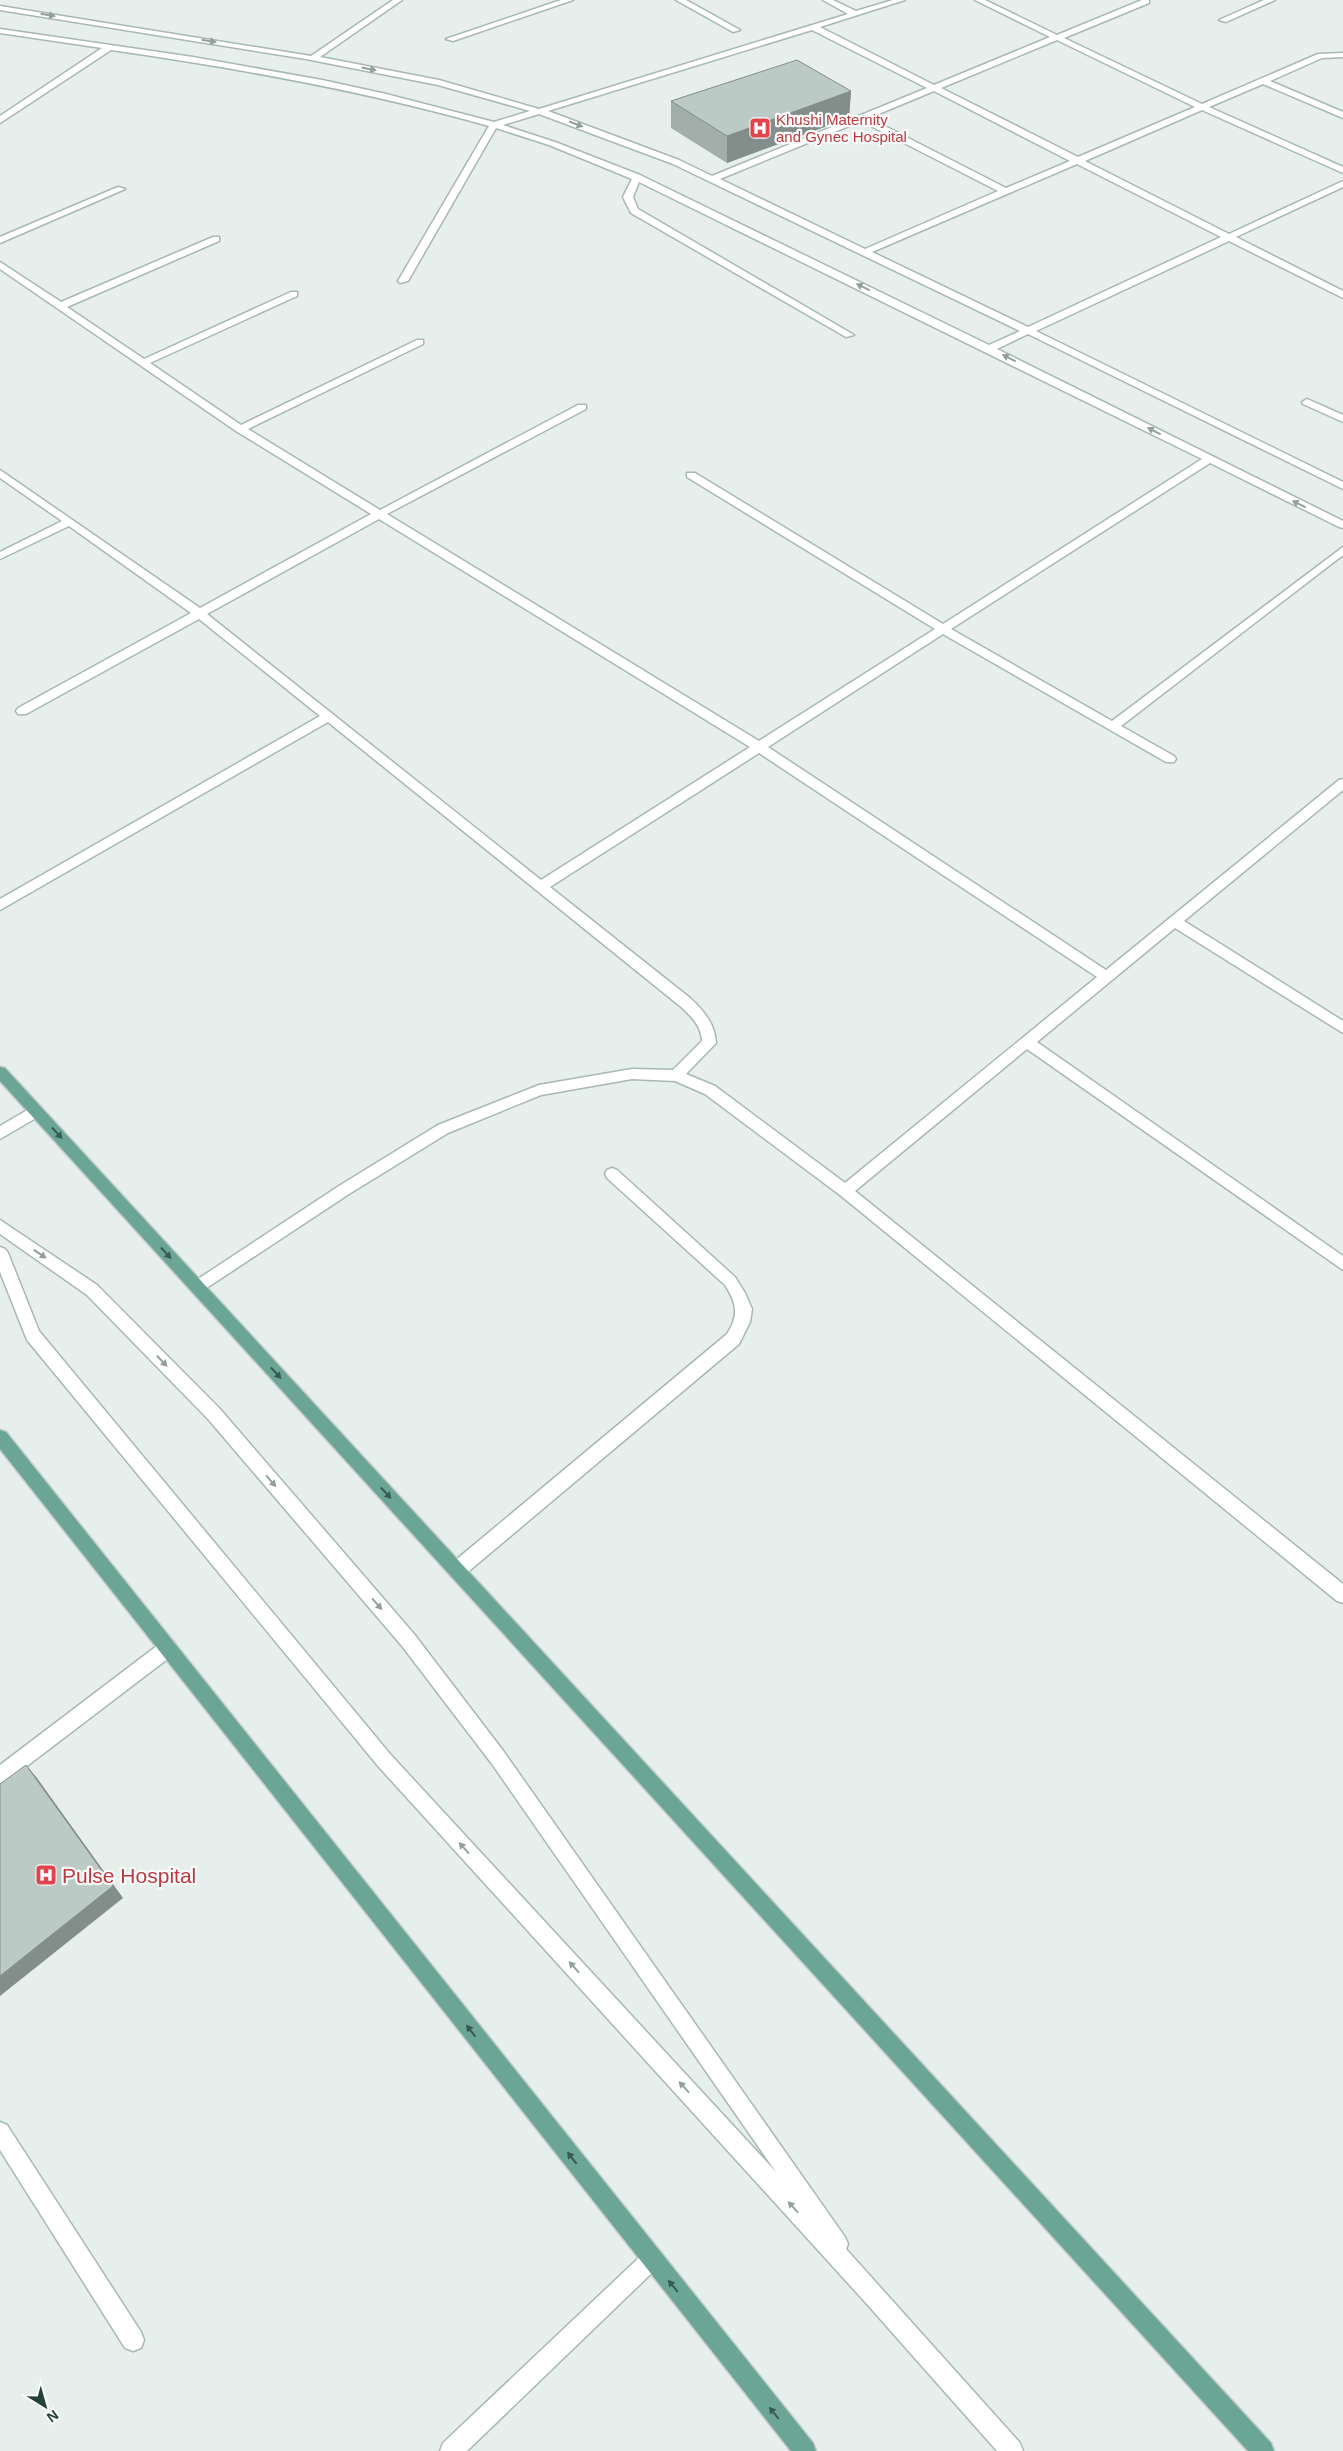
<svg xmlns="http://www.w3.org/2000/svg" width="1343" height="2451" font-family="Helvetica,sans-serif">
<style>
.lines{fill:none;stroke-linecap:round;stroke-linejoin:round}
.minor-casing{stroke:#a8b8b2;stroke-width:3}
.major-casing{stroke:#c2cac8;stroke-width:3}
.minor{fill:#fff;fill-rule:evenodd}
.major{fill:#6aa596;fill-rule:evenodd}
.wall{fill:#a1aea9}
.shaded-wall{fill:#838d89}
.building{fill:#bbcac4;stroke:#838d89}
.oneway{fill:#92a09c}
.oneway2{fill:#365b51}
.labels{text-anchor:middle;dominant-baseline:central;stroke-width:4.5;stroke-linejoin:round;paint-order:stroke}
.far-health-label{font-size:15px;fill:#be3a42;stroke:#f7fbf9;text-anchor:start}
.near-health-label{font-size:21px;fill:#be3a42;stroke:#f7fbf9;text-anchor:start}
</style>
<rect width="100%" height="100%" fill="#e6efeb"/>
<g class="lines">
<g class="minor-casing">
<path id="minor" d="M393,0h9l-82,57 119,23 100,29 309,-95 -25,-14h10l23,11 37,-11h12l-85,27 114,58 116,-48 -75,-37h10l72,35 85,-35h7v3l-85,35 138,66 116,-50 25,-1v4l-21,1 -52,23 73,31v6l-80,-34 -54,23 134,60v6l-141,-63 -117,51 144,73 114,-53v6l-107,50 107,54v7l-114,-57 -193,90 307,151v7l-315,-155 -31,15 346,172v7l-4,-1 -129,-64 -259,166 161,92 231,-174v8l-222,171 53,30 2,3 -2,3h-8l-223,-128 -175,113 338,223 233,-190 4,-1v11l-159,131 159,100v12l-168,-105 -138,114 306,214v14l-316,-221 -172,142 488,393v19l-6,-2 -497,-406 -135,-101 -30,-13 -43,-2 -91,16 -93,38 -99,61 -147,97 -5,2 -5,-2 -3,-4 3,-4 147,-97 99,-61 101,-40 93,-16 41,1 29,-29c-1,-16 -11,-25 -22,-35l-352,-284 -328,188v-11l320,-183 -121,-97 -173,95h-8l-2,-3 2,-3 173,-95 -122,-87 -69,33v-7l62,-31 -62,-43v-8l200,138 171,-94 -135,-83 -236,-162v-7l61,40 152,-65h6v4l-152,66 77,52 147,-67h6v4l-147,67 91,62 176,-85h6v4l-175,85 132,81 198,-105h8v4l-199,105 372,227 176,-112 -248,-152v-4h8l248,151 259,-165 -563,-277 -6,15 5,12 216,126 -8,2 -215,-124 -8,-16 9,-18 -83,-34 -53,-17 -88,153 -8,2 -2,-2 91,-155c-124,-35 -251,-58 -378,-76l-111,73v-7l102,-68 -102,-15v-4l193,28 129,23 64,14 108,28 36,-11 -92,-26 -132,-26 -306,-49v-4l311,50zM812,30l115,58 -215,88 -33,-16 -131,-49zM1057,40l138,67 -117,50 -137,-69zM934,91l136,70 -64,27 -137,-70zM539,114l134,50 347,167 -31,14 -349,-170 -85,-33 -52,-17zM861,121l137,70 -133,58 -145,-70zM1077,164l144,73 -193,90 -156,-75zM379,519l371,228 -209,133 -334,-266zM759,753l338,224 -252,206 -130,-97 -29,-12 30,-31c-1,-19 -12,-32 -26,-45l-140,-111z
M561,0h12l-120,41 -7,-2z
M676,0h10l54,30 -7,2z
M1264,0h11l-49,22 -7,-2z
M118,187l7,2 -125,54v-6z
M1307,399l36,16v7l-40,-18 -1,-2z
M36,1105l5,2 2,4 -2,4 -41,24v-13z
M612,1168l5,2 118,107 10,16 7,16 -2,13 -11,22 -276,232 -6,2 -6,-2 -3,-6 3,-6 276,-230c12,-19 10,-30 -2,-49l-118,-107 -2,-4 2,-4z
M0,1220l97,65 123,124 194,225 90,118 341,485 3,7 -2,5 174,194 3,8h-26l-131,-148 -488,-537 -351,-426 -27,-68v-25l5,2 3,4 31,78 351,423 386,418 -284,-408 -90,-118 -194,-227 -121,-124 -87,-61z
M168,1640l6,2 3,6 -3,6 -168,128 -6,3v-20l162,-123z
M0,2122l7,3 134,207 3,8 -3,8 -8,3 -8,-3 -125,-198z
M652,2248l7,4 4,7 -4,7 -192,185h-27l3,-8 202,-191z"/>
</g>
<g class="major-casing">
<path id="major" d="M0,1067l5,1 1266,1375 3,8h-26l-1248,-1370z
M0,1430l6,2 807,1011 3,8h-25l-791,-1002z"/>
</g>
<use href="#minor" class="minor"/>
<use href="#major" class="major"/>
</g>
<path class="wall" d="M851,91l-2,27 -122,45 -56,-35v-27z"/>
<path class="shaded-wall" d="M851,91l-2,27 -122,45v-27z
M26,1765l11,13 86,120 -123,98v-20z"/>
<path class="building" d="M797,60l54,31 -124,45 -56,-35z
M26,1765l87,121 -113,90v-192z"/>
<defs><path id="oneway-solid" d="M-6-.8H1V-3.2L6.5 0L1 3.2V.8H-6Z" transform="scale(1.25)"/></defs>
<g class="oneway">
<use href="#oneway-solid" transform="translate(48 15) rotate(9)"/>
<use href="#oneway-solid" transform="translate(209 41) rotate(9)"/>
<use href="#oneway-solid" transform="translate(369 69) rotate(11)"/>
<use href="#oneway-solid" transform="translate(576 124) rotate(21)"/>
<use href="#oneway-solid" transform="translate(863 287) rotate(-154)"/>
<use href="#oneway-solid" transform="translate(1009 358) rotate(-153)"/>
<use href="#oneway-solid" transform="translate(1154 431) rotate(-153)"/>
<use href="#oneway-solid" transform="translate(1299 504) rotate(-154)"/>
<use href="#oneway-solid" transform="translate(40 1254) rotate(34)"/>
<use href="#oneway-solid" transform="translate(162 1361) rotate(46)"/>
<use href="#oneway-solid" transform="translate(271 1481) rotate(49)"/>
<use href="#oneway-solid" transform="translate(377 1604) rotate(49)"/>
<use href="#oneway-solid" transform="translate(464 1848) rotate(-132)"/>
<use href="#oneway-solid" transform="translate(574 1967) rotate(-132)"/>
<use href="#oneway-solid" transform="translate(684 2087) rotate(-132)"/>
<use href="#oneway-solid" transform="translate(793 2207) rotate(-132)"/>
</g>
<g class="oneway2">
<use href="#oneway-solid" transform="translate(57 1133) rotate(47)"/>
<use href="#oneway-solid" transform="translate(166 1253) rotate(47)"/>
<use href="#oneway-solid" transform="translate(276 1373) rotate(47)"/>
<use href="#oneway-solid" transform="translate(386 1493) rotate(47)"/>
<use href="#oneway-solid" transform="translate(471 2031) rotate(-128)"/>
<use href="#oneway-solid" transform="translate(572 2158) rotate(-128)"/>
<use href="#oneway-solid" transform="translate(673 2286) rotate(-129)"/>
<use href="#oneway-solid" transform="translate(774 2413) rotate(-129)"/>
</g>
<defs>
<g id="hospital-square" transform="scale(1.125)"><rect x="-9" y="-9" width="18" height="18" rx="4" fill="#e0444e" stroke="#f7fbf9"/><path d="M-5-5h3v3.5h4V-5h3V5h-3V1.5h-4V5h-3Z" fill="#fff"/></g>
</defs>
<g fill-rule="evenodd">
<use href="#hospital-square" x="760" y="128"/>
<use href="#hospital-square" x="46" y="1875"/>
</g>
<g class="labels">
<g class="far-health-label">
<text x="776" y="119">Khushi Maternity<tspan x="776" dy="17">and Gynec Hospital</tspan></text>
</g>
<g class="near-health-label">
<text x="62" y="1875">Pulse Hospital</text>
</g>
</g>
<g transform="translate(45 2406) rotate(143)" stroke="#f7fbf9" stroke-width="4" paint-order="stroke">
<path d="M0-4L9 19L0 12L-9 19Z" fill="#24423a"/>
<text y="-8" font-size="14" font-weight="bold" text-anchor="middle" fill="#24423a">N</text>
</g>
</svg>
